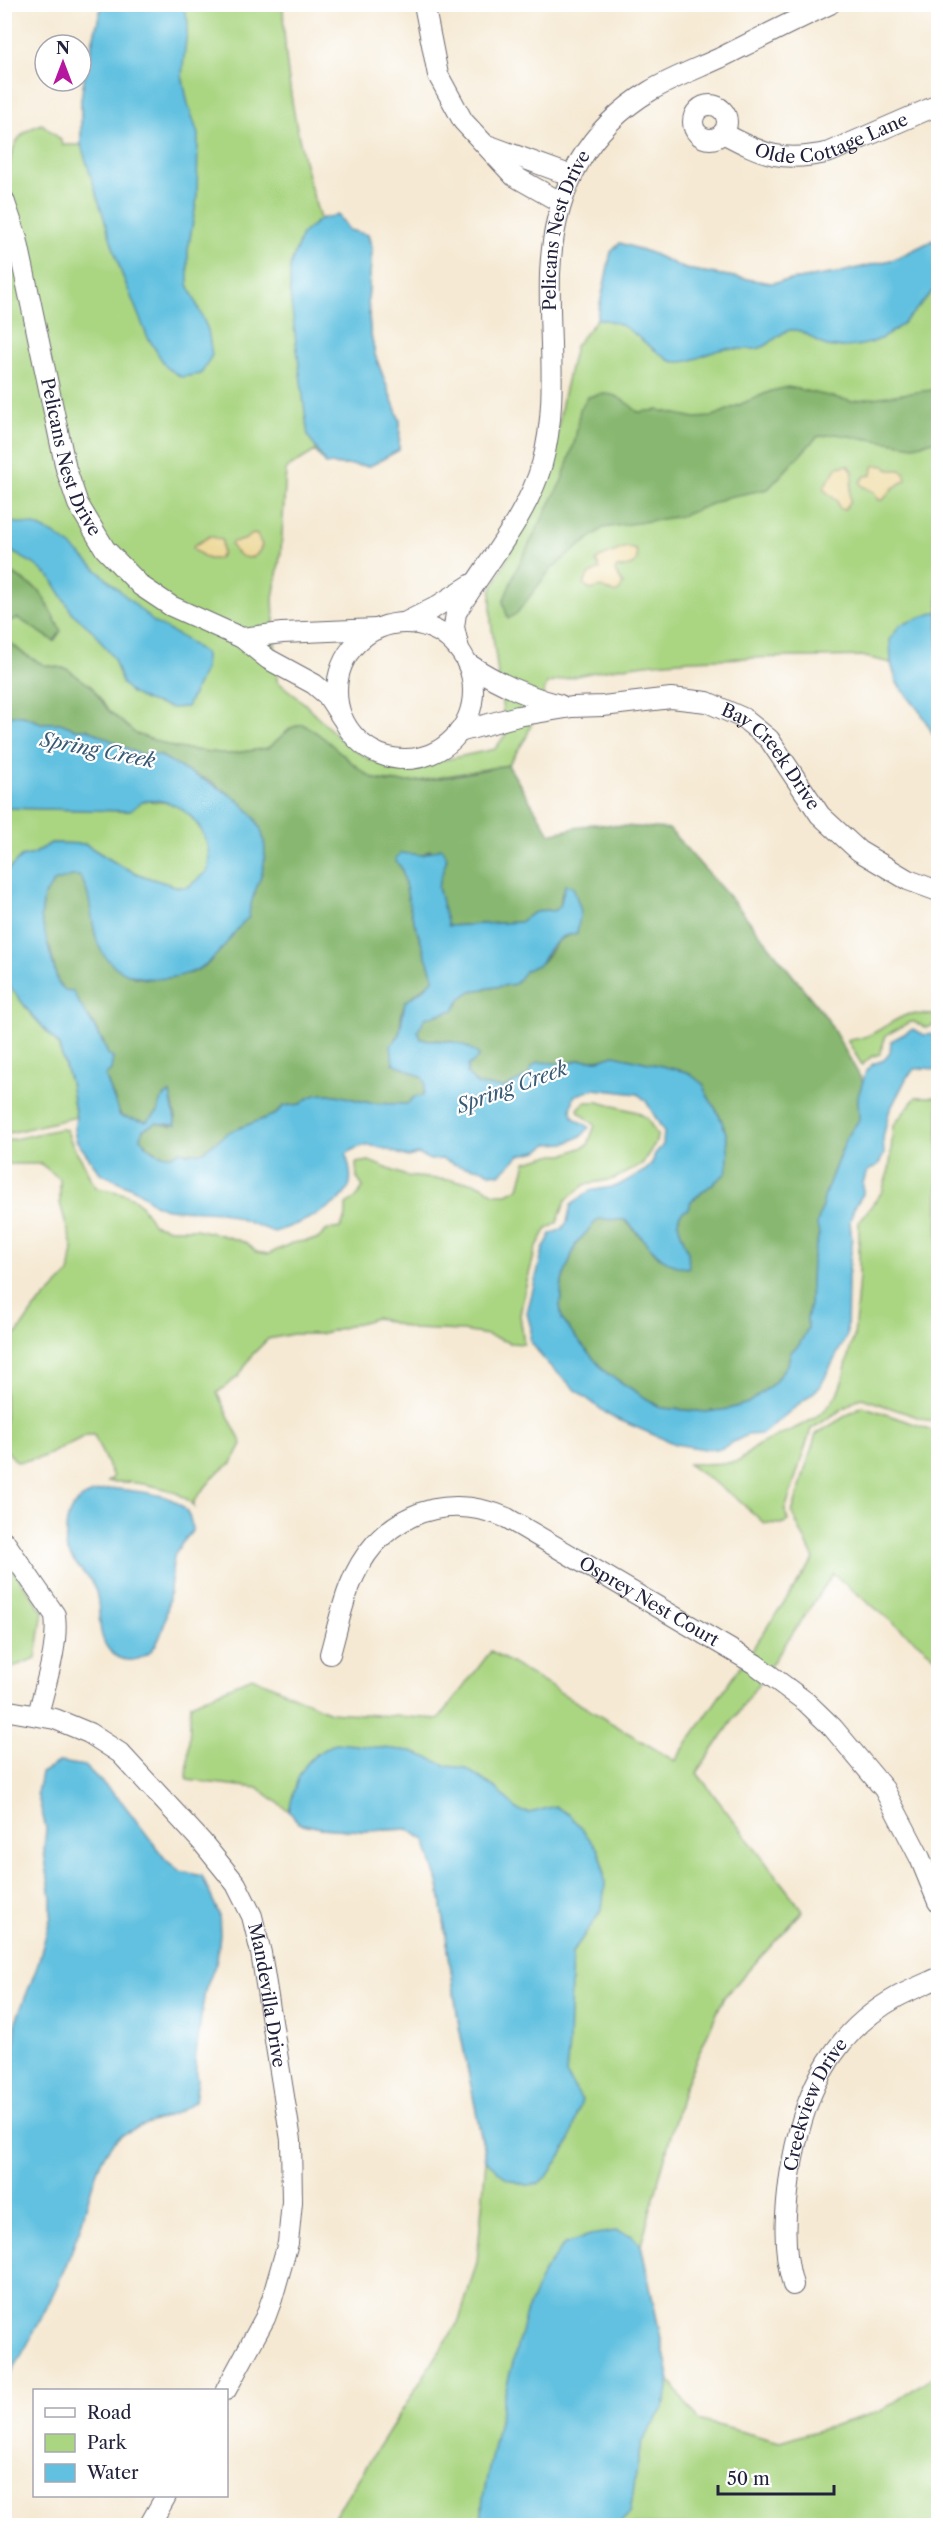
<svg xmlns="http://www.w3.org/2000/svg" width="943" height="2530" font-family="'Libre Caslon Text',serif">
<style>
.green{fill:#aad682;stroke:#667c5e;stroke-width:1.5}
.forest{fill:#87b770;stroke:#546c56;stroke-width:1.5}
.sand{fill:#eeda9e;stroke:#887e6c;stroke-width:1.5}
.water{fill:#62c1e0;stroke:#42728e;stroke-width:1.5}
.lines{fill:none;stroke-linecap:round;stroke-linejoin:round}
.minor-casing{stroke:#6c6870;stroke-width:22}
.minor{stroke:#fff;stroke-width:20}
.labels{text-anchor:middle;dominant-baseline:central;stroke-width:4.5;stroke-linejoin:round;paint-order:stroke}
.street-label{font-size:18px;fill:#22223b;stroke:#fff}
.water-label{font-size:20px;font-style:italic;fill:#385a75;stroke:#fff}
</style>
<rect width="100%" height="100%" fill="#fff"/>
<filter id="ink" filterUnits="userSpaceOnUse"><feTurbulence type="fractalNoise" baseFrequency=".0167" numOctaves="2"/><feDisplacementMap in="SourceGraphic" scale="12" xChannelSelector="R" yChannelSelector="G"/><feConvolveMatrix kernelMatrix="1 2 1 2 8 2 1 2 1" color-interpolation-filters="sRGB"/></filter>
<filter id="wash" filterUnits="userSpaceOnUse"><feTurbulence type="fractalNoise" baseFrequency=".008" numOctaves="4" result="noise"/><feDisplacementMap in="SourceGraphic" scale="24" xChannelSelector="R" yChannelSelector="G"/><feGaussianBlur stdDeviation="1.35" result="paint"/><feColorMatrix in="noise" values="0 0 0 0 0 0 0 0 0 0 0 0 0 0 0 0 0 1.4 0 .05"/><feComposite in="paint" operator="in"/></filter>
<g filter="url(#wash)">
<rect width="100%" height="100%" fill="#f5e9d3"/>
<path class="green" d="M102,5h181c1,71 16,145 37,214l18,-4 11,15 19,5 4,14 -4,51 2,30 5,25 25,66 -1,29 -29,16 -44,-2 -11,-13 -29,18 -5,83 -8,46 4,83 27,22 38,38 27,18 20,6 17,3 89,-19 11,-15 -15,-113v-30l39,-80 24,-61 9,-52 12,-52 22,-27 14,-67 9,-9 31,10 34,16 86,14 67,-10 57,-14 43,-21v505l-17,-30 -24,-30 -6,-20 -30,-7c-105,3 -213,-3 -314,28l-21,54 -18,27 -101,18 -34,-4 -105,-31 -39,6 -53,-6 -40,-14 -28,-24 -16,-23 -25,-18 -23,-4 -20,-11 -19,-16 1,-16 12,-4 36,23 -14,-50 -35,-22v-388l2,-1c4,-27 5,-47 35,-56l18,15 3,6h18v-45l5,-33z
M148,801c10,1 24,0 32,6 17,11 39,45 26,65 -4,6 -12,11 -18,15h-10l-38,-12 -21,-10 -34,-21 -34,-1 -17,11 -13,3 -16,16v-65l124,3 11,-8z
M4,975l4,9 23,30 27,30 12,38 6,35 -71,17z
M909,1014l29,1v9l-12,4 -12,-6h-4l-24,13 -6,19 -9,3 -9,8 -15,-25c28,-1 38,-18 62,-26z
M916,1097h22v327l-76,-26 -4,1 -47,30 -26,81 3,11 -7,3 -17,-1 -28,-25 -48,-34c12,-1 40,1 51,-3 6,-3 11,-11 18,-15 26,-16 64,-21 80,-52 10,-18 9,-39 17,-57l5,-61v-54l23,-30 8,-26 3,-40z
M585,1102h13l39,10 10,6 10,17 -1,7 -14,22 -28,15 -28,5 -20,16 -9,23 -11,7 -10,18 -11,41 -5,26 4,29 -14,-1 -23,-8 -24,-4 -50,-2 -37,-11 -56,16h-27l-25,5 -16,16 -13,21 -22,17 25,51 -10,19 -15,10 -23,28v6c-13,-21 -63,-26 -86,-25l5,-5 -19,-42h-7l-46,23 -24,4 -12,-13v-98l29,-42 35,-35 4,-25 -13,-46v-24l-19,-15h-36v-23l55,-12 7,1c4,17 11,22 18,36 4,9 5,15 12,22 32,6 40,6 56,36l17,5h26l25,6 26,8 9,9 13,2 23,-11 26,-4 9,-9 13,-2 6,-11v-13l10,-6 7,-11 -6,-9 -1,-15 13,-2 37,15 64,6 13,4 11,8h13l12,-6 7,-26 25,-7h13l24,-10 7,-20 -16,-13 -1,-3z
M862,1406l76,26v227l-105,-85 -136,199 106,138 -79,86 -40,90 -43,158 29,136 28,39 82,22 101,-31 57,-38v152h-609l130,-204 18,-59 9,-102 -27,-134 -20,-141 -14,-45 -17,-11 -44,2 -43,-3 -22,-5 -10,-12 -31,-23 -71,-8 4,-76 61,-27 78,35 109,7 52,-68 184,110 139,-202 -22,-46 24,-79z
M4,1558l39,53 -7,47 -31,12z"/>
<path class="forest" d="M788,387l63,14 87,-12v51l-24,6 -79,-12 -18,3 -49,52 -40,8 -46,19 -79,12 -52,41 -34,44 -9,6 -5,-17 12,-30 47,-92 13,-40 5,-31 8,-12c23,-8 33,0 50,15l20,-2 37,8 16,-1 60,-26z
M5,569l35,22 21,40 -7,10 -36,-23 -12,4 -1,3z
M4,638l20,16 20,11 23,4 25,18 16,23 28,24 40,14 53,6 39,-6 23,-20 11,-4c27,13 44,38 69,53 24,15 107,-7 137,-12l42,69 42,-10 77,5 70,79 87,109 37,65 -5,15 1,23 -17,29 -10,26 -14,50 1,9 -7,28 -2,42 -3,15 1,9 -9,17 -8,7 -3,11 -14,20 -26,20 -19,6 -23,3 -45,-4 -56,-36 -31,-36 -12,-17 -2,-13 2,-25 14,-37 22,-25 27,1 34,37 29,11c0,-5 1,-10 0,-15 -2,-13 -21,-36 0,-45l3,-7 35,-28c3,-23 3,-41 -9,-62 -5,-9 -12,-16 -13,-26l-17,-13 -73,-17 -15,5h-21l-10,4 -17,-1 -19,4 -4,9 -24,12 -26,-3 -11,-11 1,-8 11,-10 -28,-15 -30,-2 -3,-8 7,-13 17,-4 16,-9 3,-7 10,-7 44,-7c3,-4 8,-12 12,-15 7,-3 12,-3 17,-9 14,-17 8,-20 33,-27l-15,-41 -2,15 -7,4 -8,-1 -12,3 -13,9 -73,4 -17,-76 -8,5 -27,4 7,10 10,47 22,63c-10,10 -26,16 -31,30 -6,15 3,19 -12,36l20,27 11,5 3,6 -2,13 -9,1 -6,7c-14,-1 -30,1 -43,-2 -19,-4 -48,-16 -63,2l-18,2 -8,8 -47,18 -27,20 -6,2 -15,-3 -11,5 -10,-2 -13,-8 -6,-8 2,-9 13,-6 15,3 5,-8 -6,-24 -10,7 -2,11 -12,10 -25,-6 -16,-41 3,-20 -4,-12 -13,-23 -33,-37 -8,-35 -6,-12 -3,-18 3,-22 10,-14 18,-7 8,1 11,22 4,37 24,34 15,8 14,2 44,-6 16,-9 30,-38 11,-9v-12l6,-11 2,-73 -19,-21 -28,-19 -24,-10 -26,-16h-19l-54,-26h-12l-15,-6h-19l-18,-7 -18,-1z"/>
<path class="sand" d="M848,465l5,6c-1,12 -4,19 -3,31l-6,8 -5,-2 -2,-7 -13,-11v-4l14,-19z
M876,465l9,1 4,4h11l4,2 2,8 -13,8 -10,12h-4l-5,-8 -12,-6 -2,-4 5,-6 7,-1 1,-8z
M253,534l4,1 5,10c-6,19 -23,15 -31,0l1,-3 12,-2z
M210,536l12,4v14l-4,5h-10l-14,-9 -1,-4z
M626,547l10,3c5,16 -8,17 -20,18l-1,3 8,13 -4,7 -5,2 -13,-6 -11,3 -6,-6 4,-9 12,-6 -4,-8 3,-3z"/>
<path class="water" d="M102,5h81l5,17 -6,53 6,29 10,30 -1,65 -9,51v34l20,46 4,25 -11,19 -20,3 -15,-10 -19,-31 -26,-64 -40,-127v-45l5,-33z
M338,215l11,15 19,5 4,14 -4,51 2,30 5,25 25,66 -1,29 -29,16 -44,-2 -18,-28 -18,-141v-28l12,-33 18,-15z
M938,238v47c-18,19 -35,44 -60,55 -13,6 -41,10 -54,5 -13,-5 -21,-19 -37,-14 -10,4 -17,14 -27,17 -9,3 -25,0 -36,1 -18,3 -35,17 -53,12 -4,-1 -9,-6 -12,-8 -23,-15 -32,-32 -62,-34l14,-67 9,-9 31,10 34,16 86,14 67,-10 57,-14z
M10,522l24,3 20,9 18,13 83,76 28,15 22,16v14l-18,39 -15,1 -25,-7 -16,-8 -9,-10 -8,-24 -9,-12 -11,-15 -22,-19 -21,-35 -17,-14 -29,-16v-24z
M938,611v132l-17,-30 -24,-30 -6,-20 -1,-24 10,-14z
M5,715l18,1 18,7h19l15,6h12l54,26c17,-6 31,9 45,16 43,21 89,42 77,98 -4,17 -14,31 -14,48 -16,13 -25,35 -43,47 -30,22 -91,22 -107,-18 -10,-23 -5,-47 -19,-70h-8l-18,6 -10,14 -3,22 17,65 7,7 8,1c10,22 27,40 35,64l5,3 -2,12 -6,5 15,41 26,6 12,-10c2,-10 3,-15 12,-19l6,32 -20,-2 -13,6 -2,9c8,15 25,22 40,13l7,3 14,-2 27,-20 47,-18 8,-8 17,-2c17,-19 44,-6 64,-2 13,3 29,1 42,2l7,-7 9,-1 2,-13 -3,-6 -29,-14 -2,-18 8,-9 6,-34 15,-10 14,-13 -22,-63 -10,-47 -7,-10 6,-6 21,2 19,-7 6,10 -9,29 10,39 72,-4 13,-9 12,-3 8,1 7,-4 5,-22 8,2 8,24 -4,22 -15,4 -11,10 -11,17 -14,6 -11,14 -44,7 -10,7 -7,12 -29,8 -7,13 3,8c25,4 38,-2 59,17l-12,10 -1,8 11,11 26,3 24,-12 4,-9 6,-5 30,2 10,-4h21l15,-5 73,17 17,13c1,10 8,17 12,25 12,20 15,41 10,63l-35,28 -3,8c-21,7 -2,31 0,44 1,5 0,10 1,15 -32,-1 -43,-31 -64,-48l-27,-1 -22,25 -14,37 -2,25 2,13 12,17 31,36 56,36 45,4 23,-3 19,-6 26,-20 14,-20 3,-11 8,-7 9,-17 -1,-9 3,-15 2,-42 7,-28 -2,-9 9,-34 21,-54 12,-17 -1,-23 8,-26 7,-7 11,-4 6,-7 1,-12 22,-12 11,6 14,-3v39l-11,-3 -12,1 -8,8 -18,35 -6,26 1,16 -5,10 -12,8 -4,11v11l-9,14 -4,13 2,23 -4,33 -1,58 -27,52 -58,47 -15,1 -27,14h-16l-29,-5 -65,-28 -33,-25 -30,-28 -17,-22 1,-13 -4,-15 16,-63 8,-16 11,-5 5,-7 4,-17 18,-14 28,-5 29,-16 6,-7 3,-9 8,-9 1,-13 -18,-31 -8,-7 -44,-5 -20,7 -3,14 3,8 15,9 -6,8 -16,8 -19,1 -10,7 -18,4 -20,19 -10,-1 -8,-4 -23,-3 -17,-7 -12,1 -12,-6 -10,3c-20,-6 -43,-21 -62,-2 3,9 7,22 3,32 -8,20 -55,39 -75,45l-52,-20 -56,-3 -12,-5 -16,-13 -38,-18 -24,-33 -2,-10 2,-13 -6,-35 -12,-38 -27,-30 -23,-30 -3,-9v-102l16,-16 13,-3 17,-11 34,1 34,21 21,10 38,12h10l19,-16c10,-36 -24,-76 -61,-70 -7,1 -11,7 -16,10l-125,-3z
M117,1489c30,4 75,4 75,42 -6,9 -15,15 -18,26 -6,28 -2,98 -41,103 -9,1 -18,-3 -24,-10 -16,-19 -4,-51 -19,-70 -8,-9 -21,-22 -24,-33 -1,-4 0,-10 0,-14 0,-32 22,-43 51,-44z
M336,1743l75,8 37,15 17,2 32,21 22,22 11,2 25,-7 16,10 27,33 5,14 2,21 -3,26 -30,43 -3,91 -3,30 16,26 -13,43 -22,34 -9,7 -12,1 -19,-6 -21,-19 -27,-134 -20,-141 -14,-45 -17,-11 -44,2 -43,-3 -22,-5 -10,-12c8,-35 12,-52 47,-68z
M60,1762l25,4 37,36 44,58 14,11 22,5 17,38 1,20 -3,26 -12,31 -5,33 -5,38 3,18 -3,21c-23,19 -55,20 -78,38 -22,19 -29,66 -38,92 -14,40 -33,80 -53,116 -7,12 -13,25 -21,35v-264l6,-10 2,-20 3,-67 21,-54 14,-51v-19l-7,-45 2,-24 -9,-35 4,-20z
M616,2231l15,4 10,10 29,136 -6,26 -23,36 -11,70 -12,12h-137l2,-28 21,-101 22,-83 17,-40 20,-28 27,-10z"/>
</g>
<g filter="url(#ink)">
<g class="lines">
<g class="minor-casing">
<g id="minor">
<path d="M424,4l14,71 25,46 51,55 46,26"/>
<circle cx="710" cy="122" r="17"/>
<path id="s1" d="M723,133c41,22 60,30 107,19l108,-47"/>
<path d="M490,146l82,30"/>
<path id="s2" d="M4,200l13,38 49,231 12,35 27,45 36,37 30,20 71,32 26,21 46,25 13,11 15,23"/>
<path d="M404,623l30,-15 38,-24"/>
<circle cx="405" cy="691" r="68"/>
<path d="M242,638l40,-5 94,-4"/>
<path id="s3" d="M459,649l-5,-22 2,-14c28,-47 71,-96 86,-149 17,-61 6,-127 8,-190 3,-77 32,-142 100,-183 22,-13 46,-22 70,-33 36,-18 73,-37 110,-54"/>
<path d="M467,663c30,20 58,33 93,42"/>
<path id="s4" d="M459,732l59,-16 54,-9 31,-1 68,-8 36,4 36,16 26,21 51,76 39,36 49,29 30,11"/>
<path d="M4,1541l51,74c4,32 -10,69 -17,100"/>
<path id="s5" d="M330,1654c6,-21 11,-45 19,-66 26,-69 90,-99 158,-70l248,146 51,38 27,26 51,61 36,69 18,44"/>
<path id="s6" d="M4,1710l51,9 34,14 31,20 82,89 34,42 16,32 9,37 30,187 1,62 -4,41 -16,56 -7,19 -39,72"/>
<path id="s7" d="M793,2285c-11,-38 -8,-71 -3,-109 11,-75 37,-140 107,-179 13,-7 28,-13 41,-19"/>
<path d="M149,2526l17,-30"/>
</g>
</g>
<use href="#minor" class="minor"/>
</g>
</g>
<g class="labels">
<g class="street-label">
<text stroke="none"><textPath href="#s1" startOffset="116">Olde Cottage Lane</textPath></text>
<text stroke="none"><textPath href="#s3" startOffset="446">Pelicans Nest Drive</textPath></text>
<text stroke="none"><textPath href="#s2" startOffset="266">Pelicans Nest Drive</textPath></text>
<text stroke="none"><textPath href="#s4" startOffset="338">Bay Creek Drive</textPath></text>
<text stroke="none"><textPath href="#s5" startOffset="429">Osprey Nest Court</textPath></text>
<text stroke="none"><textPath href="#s6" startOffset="417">Mandevilla Drive</textPath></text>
<text stroke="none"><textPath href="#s7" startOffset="186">Creekview Drive</textPath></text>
</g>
<g class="water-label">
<text transform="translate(98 750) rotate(11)">Spring Creek</text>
<text transform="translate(512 1087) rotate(-20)">Spring Creek</text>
</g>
</g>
<rect width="943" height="2530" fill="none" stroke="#fff" stroke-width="24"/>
<rect x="33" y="2389" width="195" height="108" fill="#ffffff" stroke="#a7a7b1" stroke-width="1.5"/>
<rect x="45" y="2408" width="30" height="9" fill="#ffffff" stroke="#a7a7b1" stroke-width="1.5"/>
<text x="87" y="2419" font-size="18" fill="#22223b">Road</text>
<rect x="45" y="2434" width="30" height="18" fill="#aad682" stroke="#a7a7b1" stroke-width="1.5"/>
<text x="87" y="2449" font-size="18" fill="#22223b">Park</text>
<rect x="45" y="2464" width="30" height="18" fill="#62c1e0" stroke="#a7a7b1" stroke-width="1.5"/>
<text x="87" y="2479" font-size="18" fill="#22223b">Water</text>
<g transform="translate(63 63)"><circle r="28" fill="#ffffff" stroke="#a7a7b1" stroke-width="1.5"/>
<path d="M0-4.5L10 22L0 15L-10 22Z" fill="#b5179e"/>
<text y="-9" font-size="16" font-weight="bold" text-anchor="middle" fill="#22223b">N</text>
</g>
<path d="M718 2485v9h116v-9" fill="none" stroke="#22223b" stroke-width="3"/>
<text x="727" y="2485" font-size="18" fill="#22223b" stroke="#ffffff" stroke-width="4.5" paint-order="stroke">50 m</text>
</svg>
